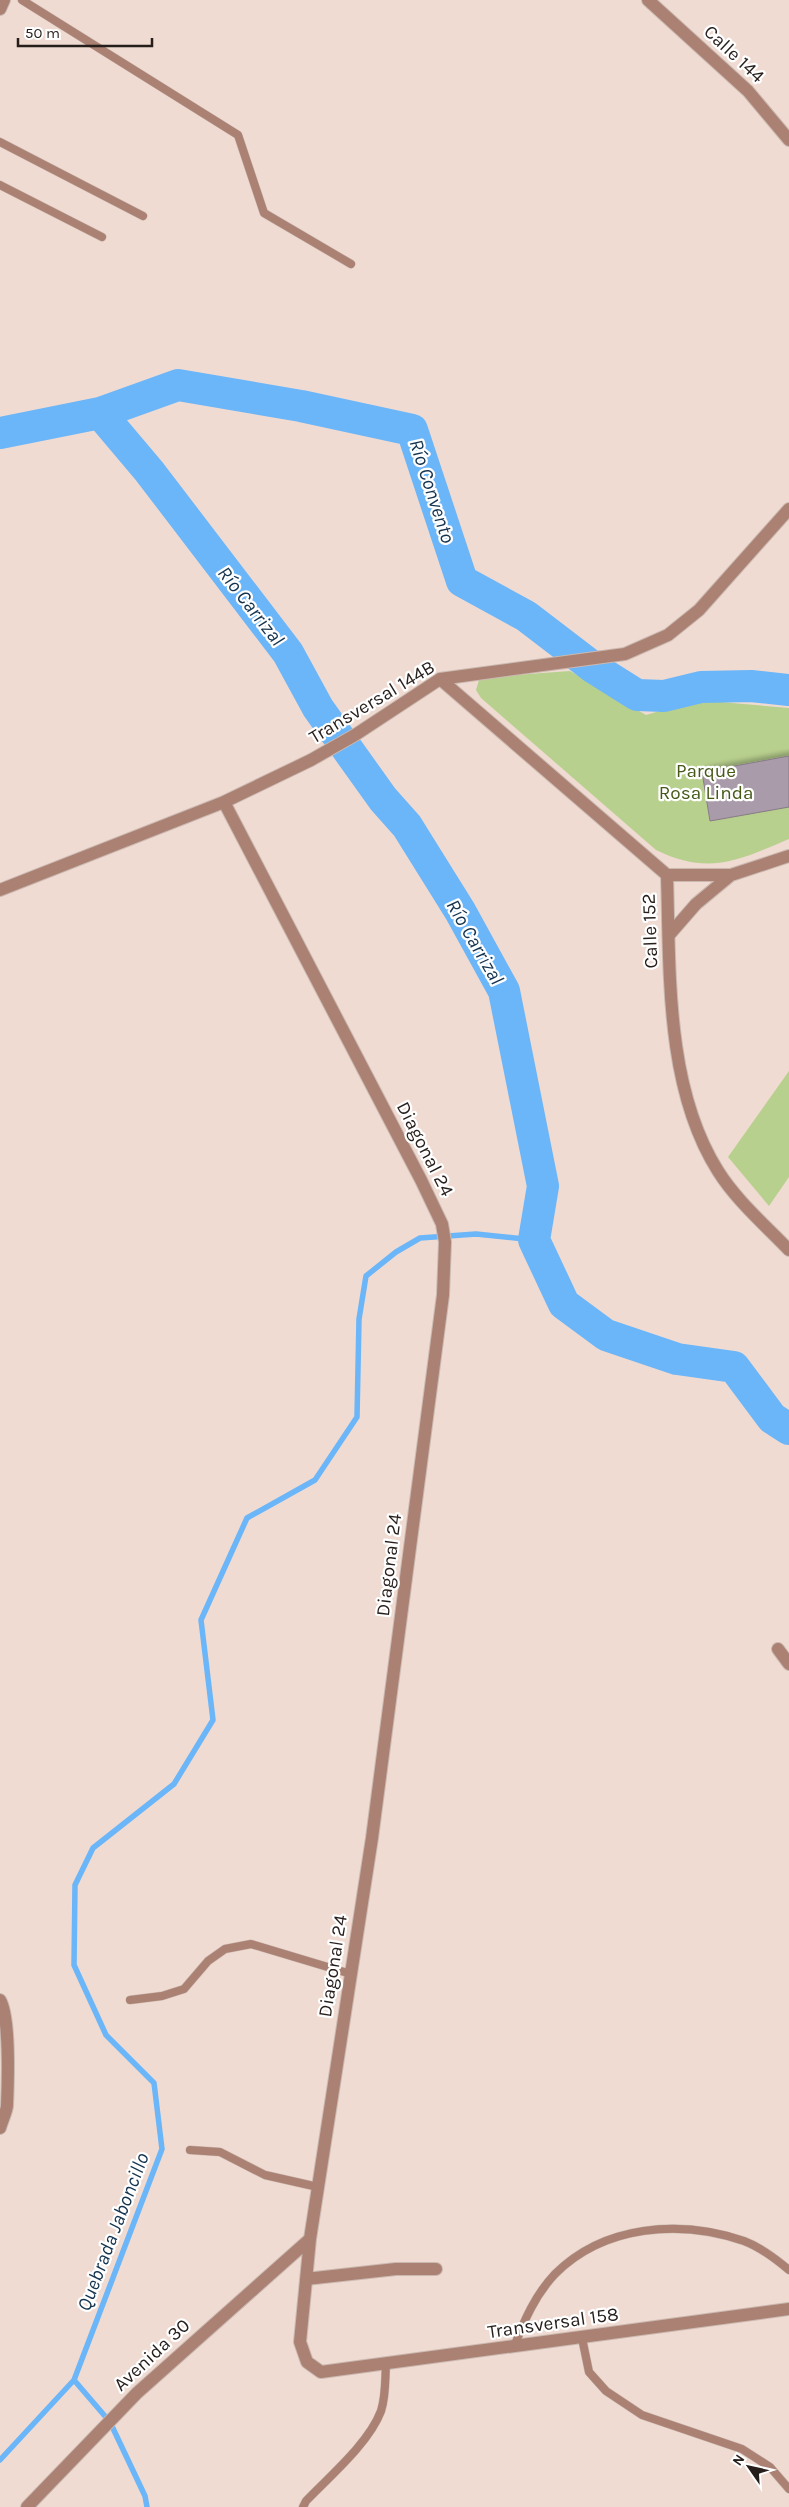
<svg xmlns="http://www.w3.org/2000/svg" width="789" height="2507" font-family="Karla,sans-serif">
<style>
.green{fill:#b8d08e}
.lines{fill:none;stroke-linecap:round;stroke-linejoin:round}
.stream{stroke:#6bb5f9;stroke-width:5.5}
.river{stroke:#6bb5f9;stroke-width:32}
.building{fill:#a99ba9;stroke:#887b88;filter:url(#shadow)}
.service-casing{stroke:#cbb9b1;stroke-width:9}
.minor-casing{stroke:#cbb9b1;stroke-width:14}
.service{stroke:#aa8172;stroke-width:8}
.minor{stroke:#aa8172;stroke-width:12}
.labels{text-anchor:middle;dominant-baseline:central;stroke-width:4.5;stroke-linejoin:round;paint-order:stroke}
.street-label{font-size:19px;fill:#261e1b;stroke:#fff}
.park-label{font-size:19px;fill:#465919;stroke:#fff}
.water-label{font-size:20px;font-style:italic;fill:#14334e;stroke:#fff}
</style>
<defs>
<filter id="shadow"><feDropShadow dx="4.5" dy="-4.5" stdDeviation="2.5" flood-color="#0004"/></filter>
</defs>
<rect width="100%" height="100%" fill="#efdbd2"/>
<path class="green" d="M570,671l76,44 51,-15 92,8v131c-50,21 -80,37 -133,11l-175,-152 -5,-8 3,-10 8,-3z
M789,1071v106l-20,29 -41,-49z"/>
<g class="lines">
<path class="stream" d="M74,2380l36,42 35,74 2,11
M0,2460l74,-80 88,-231 -8,-66 -48,-48 -32,-70 1,-80 18,-37 81,-64 39,-64 -12,-100 46,-102 68,-38 42,-63 2,-98 7,-43 30,-24 24,-14 56,-4 58,6"/>
<path class="river" d="M100,413l49,58 139,182 30,55 65,91 24,27 53,85 44,80 39,195 -9,54 30,64 42,31 71,24 57,8 38,51 17,11
M0,433l100,-20 78,-28 123,21 111,24 50,151 64,35 68,52 43,27 27,1 37,-9 50,-1 38,4"/>
</g>
<path class="building" d="M789,756v51l-79,14 -8,-49z"/>
<g class="lines">
<g class="service-casing">
<path id="service" d="M22,0l216,135 26,78 87,51
M0,142l143,74
M0,185l102,52
M130,2000l32,-4 22,-7 24,-28 17,-12 26,-5 100,30
M190,2150l30,2 45,23 53,12
M582,2338l7,34 17,19 36,24 100,34 28,18 19,22
M514,2347c10,-26 21,-52 41,-73 49,-49 125,-55 189,-33 16,6 32,18 45,29
M303,2507l3,-6c24,-25 63,-58 75,-90 5,-15 4,-32 5,-47"/>
</g>
<g class="minor-casing">
<path id="minor" d="M648,0l100,91 41,49
M0,9l4,-9
M440,679l227,196c3,96 -2,212 51,296 18,29 47,54 71,79
M224,802l197,378 21,44 3,18 -2,53 -71,543 -62,401 -10,103 7,20 14,10 468,-63
M667,875h64l58,-19
M0,890l224,-88 87,-42 44,-25 85,-56 185,-25 43,-19 31,-25 90,-101
M669,935l27,-31 35,-29
M778,1649l11,15
M0,2000c10,17 8,83 7,106 -1,7 -5,15 -7,22
M306,2279l90,-10h40
M27,2507l110,-114 173,-154"/>
</g>
<use href="#service" class="service"/>
<use href="#minor" class="minor"/>
</g>
<g class="labels">
<g class="street-label">
<text transform="translate(734 54) rotate(43)">Calle 144</text>
<text transform="translate(372 702) rotate(-31)">Transversal 144B</text>
<text transform="translate(650 931) rotate(-92)">Calle 152</text>
<text transform="translate(425 1149) rotate(63)">Diagonal 24</text>
<text transform="translate(389 1565) rotate(-83)">Diagonal 24</text>
<text transform="translate(333 1966) rotate(-81)">Diagonal 24</text>
<text transform="translate(553 2323) rotate(-8)">Transversal 158</text>
<text transform="translate(152 2355) rotate(-43)">Avenida 30</text>
</g>
<g class="park-label">
<text x="706" y="771">Parque<tspan x="706" dy="22">Rosa Linda</tspan></text>
</g>
<g class="water-label">
<text transform="translate(432 491) rotate(72)">Río Convento</text>
<text transform="translate(251 606) rotate(52)">Río Carrizal</text>
<text transform="translate(475 942) rotate(60)">Río Carrizal</text>
<text transform="translate(113 2232) rotate(-69)">Quebrada Jaboncillo</text>
</g>
</g>
<g transform="translate(749 2467) rotate(304)" stroke="#ffffff" stroke-width="4" paint-order="stroke">
<path d="M0-4L9 19L0 12L-9 19Z" fill="#261e1b"/>
<text y="-8" font-size="14" font-weight="bold" text-anchor="middle" fill="#261e1b">N</text>
</g>
<path d="M18 38v8h134v-8" fill="none" stroke="#261e1b" stroke-width="2.5"/>
<text x="25" y="38" font-size="15" fill="#261e1b" stroke="#ffffff" stroke-width="4" paint-order="stroke">50 m</text>
</svg>
